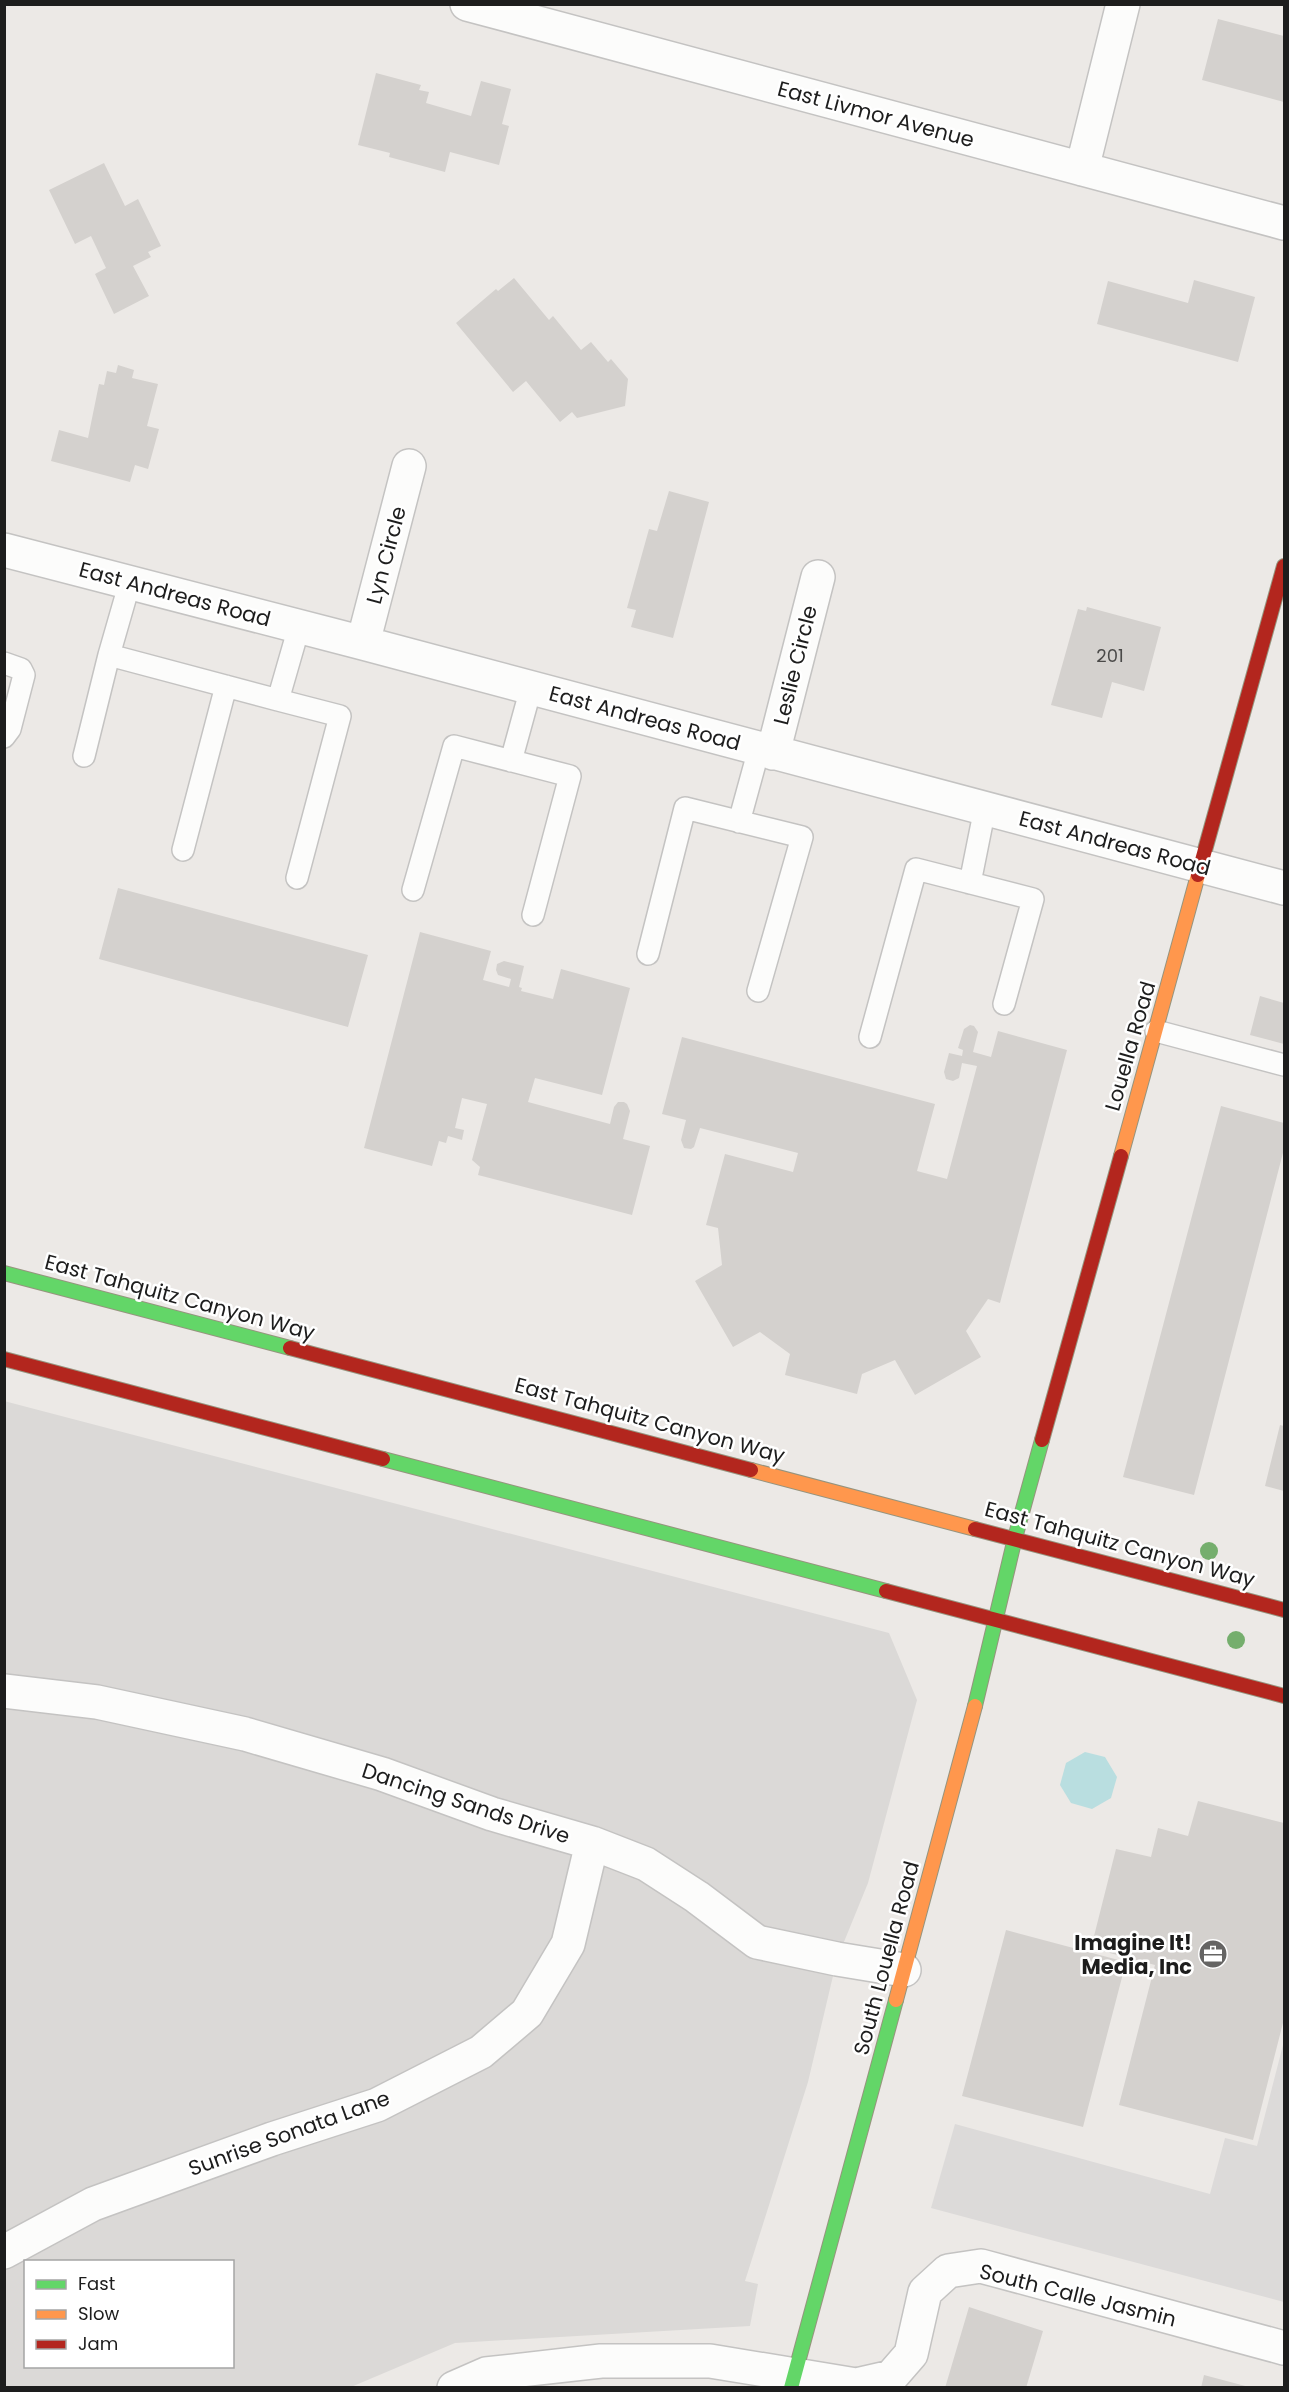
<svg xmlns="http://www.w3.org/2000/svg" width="1289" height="2392" font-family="Poppins,sans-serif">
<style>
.residential{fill:#dbd9d7;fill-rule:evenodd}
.parking{fill:#dcdad9}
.water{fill:#b9dee0}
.building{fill:#d4d1ce}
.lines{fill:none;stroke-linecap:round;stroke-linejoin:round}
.lane-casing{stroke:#c4c3c2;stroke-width:24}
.street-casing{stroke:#c4c3c2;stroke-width:36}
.fast-casing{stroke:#96947e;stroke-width:16}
.slow-casing{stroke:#96947e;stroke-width:16}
.jam-casing{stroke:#96947e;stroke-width:16}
.lane{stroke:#fcfcfb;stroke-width:21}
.street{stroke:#fcfcfb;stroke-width:33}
.fast{stroke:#63d668;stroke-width:14}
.slow{stroke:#ff974d;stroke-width:14}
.jam{stroke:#b3261e;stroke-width:14}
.tree{fill:#75ae6d}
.labels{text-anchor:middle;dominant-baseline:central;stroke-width:5;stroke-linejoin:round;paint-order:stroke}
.number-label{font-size:18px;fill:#4b4a49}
.street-label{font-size:21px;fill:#1d1d1d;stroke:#fff}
.poi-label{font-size:21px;font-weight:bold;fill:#1d1d1d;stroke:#fff;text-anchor:end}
</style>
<rect width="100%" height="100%" fill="#ece9e6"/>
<path class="residential" d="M4,1401l885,232 28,67 -49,183 -31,76 -29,123 -63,199 13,3 -8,42 -295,17 -104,44h-346zM26,2262h206v104h-206z"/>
<path class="parking" d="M1284,2041v261l-353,-94 24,-84 255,70 15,-56 32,8z"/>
<path class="water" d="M1085,1752l20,5 12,20 -6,21 -19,11 -21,-6 -11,-18 6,-22z"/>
<path class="building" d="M1218,19l66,17v66l-82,-22z
M376,73l45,12 -2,5 10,2 -3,11 45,13 10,-35 30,8 -9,35 7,2 -10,39 -49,-13 -5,20 -56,-15 1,-4 -32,-8z
M104,163l21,43 13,-7 23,47 -13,6 3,5 -18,9 16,30 -35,18 -19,-40 11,-6 -15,-32 -16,8 -26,-54z
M514,278l35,42 4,-4 28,34 10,-8 17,20 3,-3 17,20 -3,27 -48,12 -5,-6 -12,10 -34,-41 -13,11 -57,-69 40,-34 2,2z
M1194,280l61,17 -17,65 -141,-38 11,-43 80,22z
M118,365l16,5 -2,8 26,6 -11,42 12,3 -11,40 -13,-4 -5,17 -79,-21 8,-31 29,8 11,-54 5,1 3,-14 9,2z
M669,491l40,11 -36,136 -42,-11 5,-17 -9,-2 22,-79 8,2z
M1087,607l74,20 -17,64 -32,-9 -10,36 -51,-13 27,-96 8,2z
M118,888l250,67 -20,72 -249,-68z
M420,932l71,19 -8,29 26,7 2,-8 -13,-4 -2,-5 1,-6 7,-3 20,5 -5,21 3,1 -1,3 32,8 8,-30 69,19 -28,107 -67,-17 -7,24 82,22 4,-17 4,-5h6l3,2 3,7 -7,28 27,7 -18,69 -154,-40 2,-8 -8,-7 15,-56 -25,-6 -7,30 9,2 -2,10 -14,-4 -2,7 -7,-2 -7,25 -68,-18z
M1260,996l24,7v41l-34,-9z
M970,1025l4,1 4,6 -5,20 18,5 7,-26 69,19 -67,253 -12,-4 -22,32 15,26 -66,38 -20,-35 -33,14 -5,20 -72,-19 5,-21 -30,-22 -27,15 -38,-66 27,-16 -4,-37 -12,-3 19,-71 68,18 5,-19 -98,-25 -6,19 -3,2 -7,-1 -3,-8 5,-20 -24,-6 20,-77 253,67 -18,67 30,8 30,-113 -15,-3 -3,15 -6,3 -7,-2 -2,-7 5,-19 13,3 1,-6 -5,-2 6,-19z
M1221,1106l63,17v26l-90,346 -71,-18z
M1280,1425l4,1v65l-19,-5z
M1198,1801l86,22v196l-31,121 -134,-35 36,-140 -64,-17 25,-99 35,8 7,-29 30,8z
M1006,1930l120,32 -43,165 -121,-31z
M969,2307l74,24 -17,57h-81z
M1204,2375l45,12v1h-48z"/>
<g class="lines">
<g class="lane-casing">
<path id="lane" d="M130,582l-21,73 169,45 21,-73
M4,663l17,6 3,6 -14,54 -6,8
M278,700l62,16 -43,162
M84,756l25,-101
M511,761l20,-73
M739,822l20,-73
M183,850l43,-164
M970,883l15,-75
M413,890l41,-144 116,30 -37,139
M648,954l37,-146 117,29 -44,154
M1156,1031l128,34
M870,1037l46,-168 117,30 -29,105"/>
</g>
<g class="street-casing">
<path id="street" d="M467,4l817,219
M1082,169l41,-165
M4,550l359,93 921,245
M363,643l46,-177
M773,753l45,-176
M4,1691l93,11 148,32 137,40 110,40 100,29 54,21 51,33 60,45 80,17 67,11
M4,2252l89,-48 179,-65 105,-34 104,-53 46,-39 41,-69 24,-101
M454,2388l32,-14 115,-13h109l146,24 35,-8 20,-23 14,-62 23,-21 33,-5 303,82"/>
</g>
<g class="fast-casing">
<path id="fast" d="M4,1273l286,75
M383,1459l503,132
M975,1706l40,-168 27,-98
M791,2388l105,-388"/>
</g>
<g class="slow-casing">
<path id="slow" d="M1121,1156l77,-281
M751,1470l224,59
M896,2000l79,-294"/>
</g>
<g class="jam-casing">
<path id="jam" d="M1198,875l86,-309
M290,1348l461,122
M4,1359l379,100
M1042,1440l79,-284
M975,1529l309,81
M886,1591l398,105"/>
</g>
<use href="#lane" class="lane"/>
<use href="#street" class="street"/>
<use href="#fast" class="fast"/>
<use href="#slow" class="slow"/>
<use href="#jam" class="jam"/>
</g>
<g class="tree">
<circle cx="1209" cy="1551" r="9"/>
<circle cx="1236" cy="1640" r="9"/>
</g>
<defs>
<g id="office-disc" transform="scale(1.5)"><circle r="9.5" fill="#656463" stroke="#fff"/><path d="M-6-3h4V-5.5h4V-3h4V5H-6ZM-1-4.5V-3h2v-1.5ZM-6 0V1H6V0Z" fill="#fff"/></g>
</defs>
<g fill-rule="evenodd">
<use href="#office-disc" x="1213" y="1954"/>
</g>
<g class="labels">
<g class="number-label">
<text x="1110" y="655">201</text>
</g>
<g class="street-label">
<text transform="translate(876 114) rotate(15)">East Livmor Avenue</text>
<text transform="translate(386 555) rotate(-75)">Lyn Circle</text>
<text transform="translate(175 594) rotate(15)">East Andreas Road</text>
<text transform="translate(795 665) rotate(-76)">Leslie Circle</text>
<text transform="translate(645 718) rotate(15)">East Andreas Road</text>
<text transform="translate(1115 843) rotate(15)">East Andreas Road</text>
<text transform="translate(1130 1046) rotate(-74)">Louella Road</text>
<text transform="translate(180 1297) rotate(15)">East Tahquitz Canyon Way</text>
<text transform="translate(650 1420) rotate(15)">East Tahquitz Canyon Way</text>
<text transform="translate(1120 1544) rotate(15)">East Tahquitz Canyon Way</text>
<text transform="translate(466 1803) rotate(18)">Dancing Sands Drive</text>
<text transform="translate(886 1958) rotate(-75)">South Louella Road</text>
<text transform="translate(289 2133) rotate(-20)">Sunrise Sonata Lane</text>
<text transform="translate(1078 2295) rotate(14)">South Calle Jasmin</text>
</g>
<g class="poi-label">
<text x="1192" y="1942">Imagine It!<tspan x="1192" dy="24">Media, Inc</tspan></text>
</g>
</g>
<rect width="1289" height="2392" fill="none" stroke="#1d1d1d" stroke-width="12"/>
<rect x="24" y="2260" width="210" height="108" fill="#ffffff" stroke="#a5a5a5" stroke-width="1.5"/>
<rect x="36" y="2280" width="30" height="9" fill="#63d668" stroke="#a5a5a5" stroke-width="1.5"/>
<text x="78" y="2290" font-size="18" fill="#1d1d1d">Fast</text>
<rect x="36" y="2310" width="30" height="9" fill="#ff974d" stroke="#a5a5a5" stroke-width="1.5"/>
<text x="78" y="2320" font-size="18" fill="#1d1d1d">Slow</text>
<rect x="36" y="2340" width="30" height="9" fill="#b3261e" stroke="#a5a5a5" stroke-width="1.5"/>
<text x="78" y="2350" font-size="18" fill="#1d1d1d">Jam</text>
</svg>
